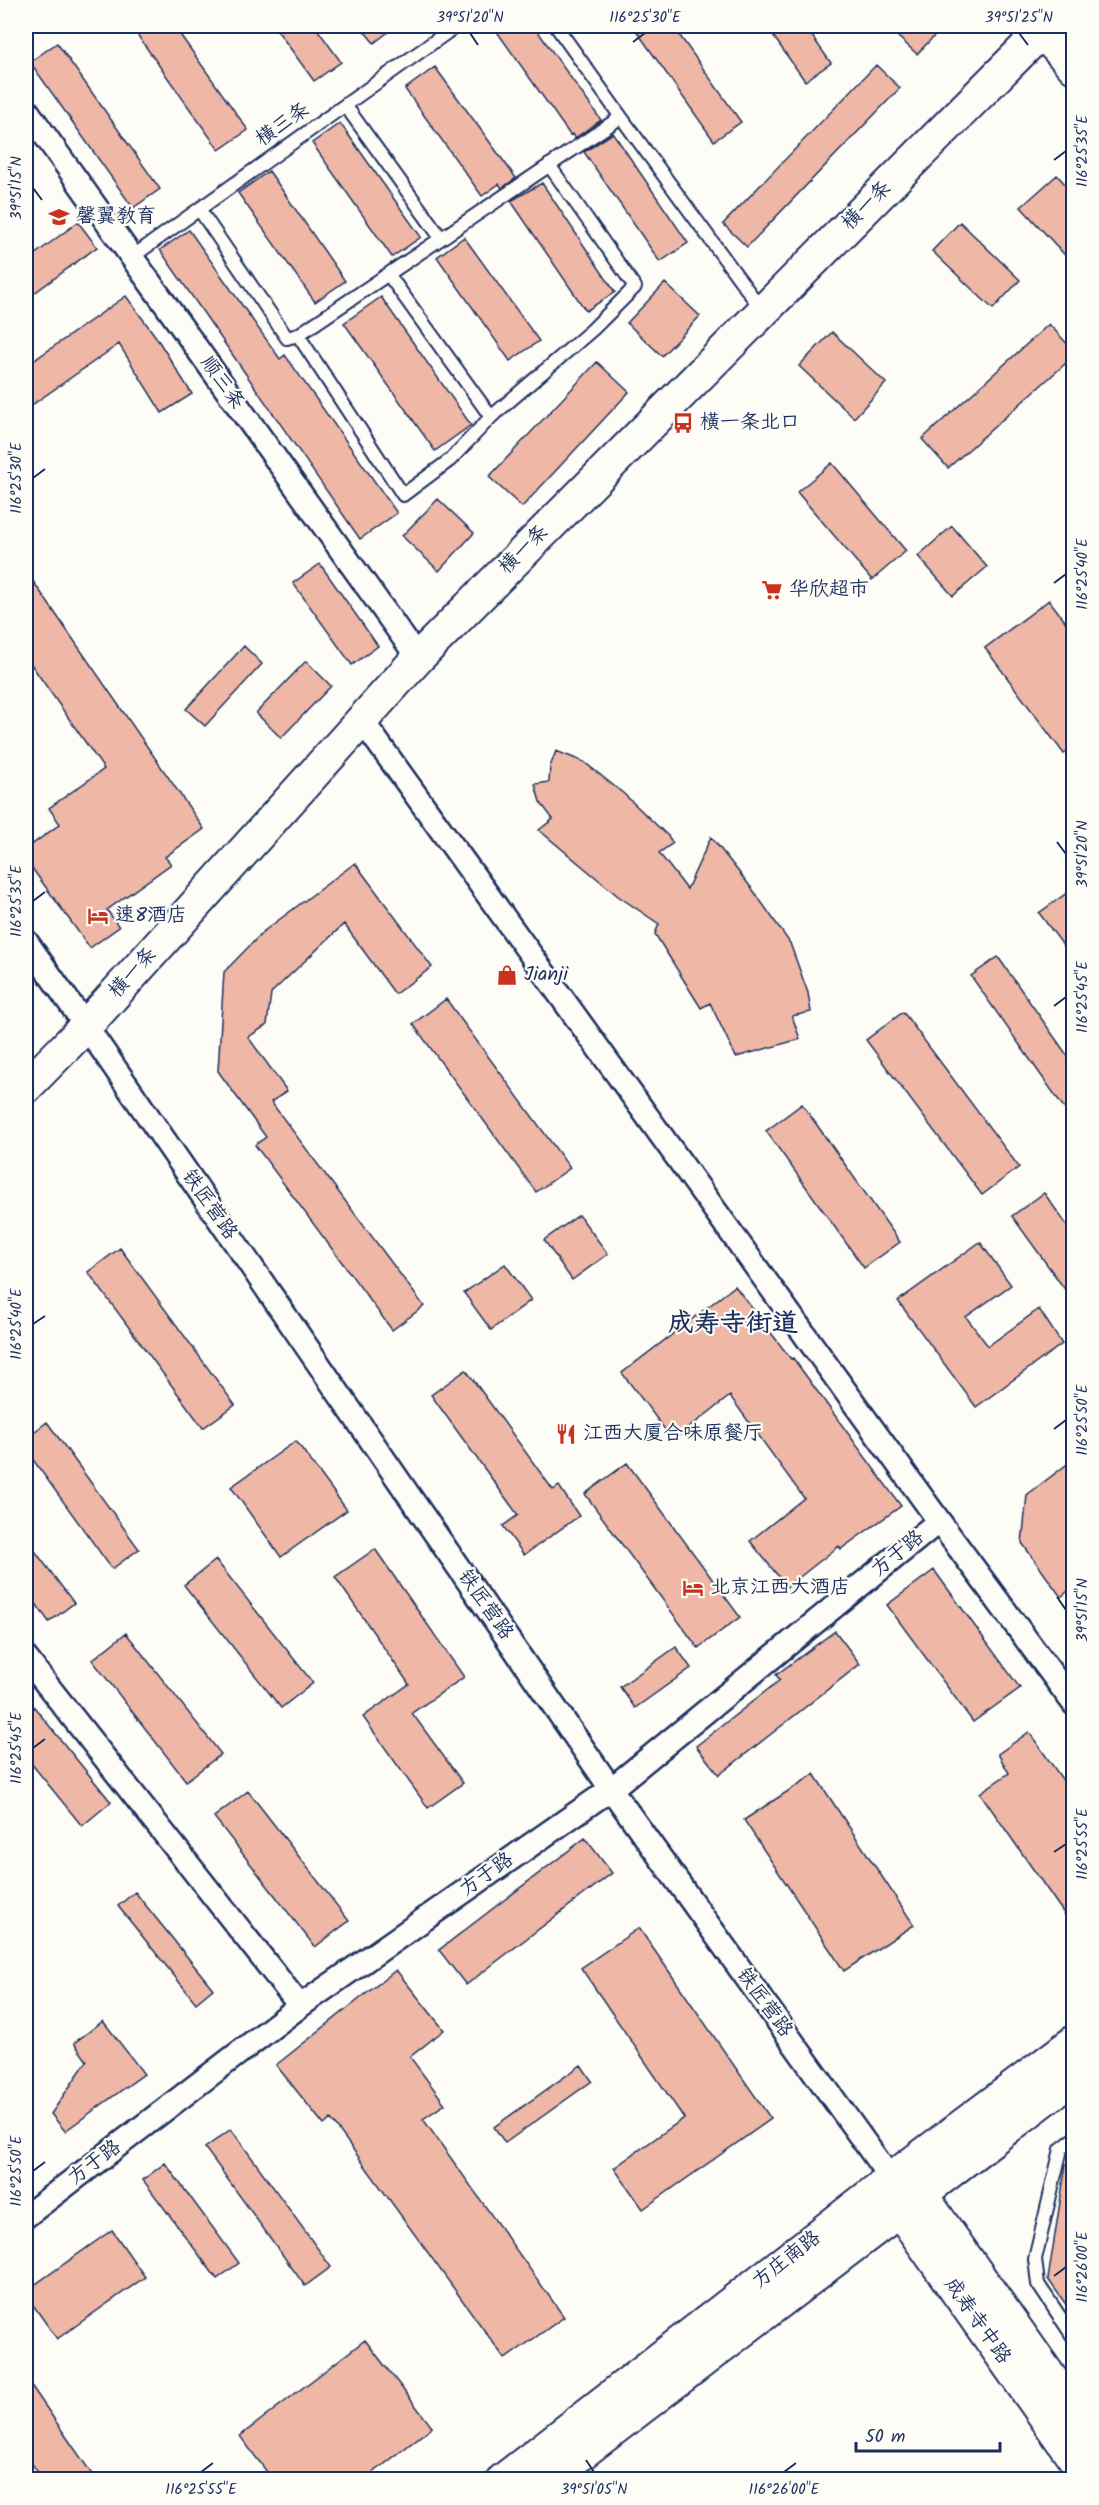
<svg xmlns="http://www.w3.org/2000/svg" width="1099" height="2505" font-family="Kalam,'LXGW WenKai TC',sans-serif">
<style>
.building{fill:#efb7a5;stroke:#1b2f5e;stroke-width:1.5}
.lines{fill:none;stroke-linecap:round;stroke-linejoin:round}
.lane-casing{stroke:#1b2f5e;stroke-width:16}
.street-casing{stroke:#1b2f5e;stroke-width:27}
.secondary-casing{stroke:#1b2f5e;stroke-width:36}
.lane{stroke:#fdfcf7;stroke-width:12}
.street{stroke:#fdfcf7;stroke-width:22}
.secondary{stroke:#fdfcf7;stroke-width:32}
.ticks{fill:none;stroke:#1b2f5e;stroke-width:2}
.labels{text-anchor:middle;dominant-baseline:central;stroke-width:4.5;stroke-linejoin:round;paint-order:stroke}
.street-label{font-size:20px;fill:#1b2f5e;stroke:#fdfcf7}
.poi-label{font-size:20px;fill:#1b2f5e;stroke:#fdfcf7;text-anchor:start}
.district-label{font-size:26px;font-weight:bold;fill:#1b2f5e;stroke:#fdfcf7}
.neatline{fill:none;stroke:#1b2f5e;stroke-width:2}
.ticks-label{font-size:15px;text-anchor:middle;fill:#1b2f5e}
</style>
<rect width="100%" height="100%" fill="#fdfcf7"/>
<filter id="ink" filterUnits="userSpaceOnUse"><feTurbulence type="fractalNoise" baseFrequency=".0167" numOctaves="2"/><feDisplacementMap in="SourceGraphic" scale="12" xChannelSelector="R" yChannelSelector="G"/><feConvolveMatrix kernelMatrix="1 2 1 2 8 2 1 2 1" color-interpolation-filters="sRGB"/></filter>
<g filter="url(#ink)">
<path class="building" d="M131,26h43l74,104 -29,20z
M274,26h41l26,36 -27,19z
M360,26h36l-22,17z
M493,26h41l67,94 -26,18 -3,-4 -2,1z
M633,26h40l68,96 -27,19z
M766,26h39l26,37 -26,18z
M886,26h58l-27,28z
M57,43l103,146 -27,19 -103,-146z
M876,65l24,23 -153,159 -24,-23z
M435,67l81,111 -14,10 -3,-4 -17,12 -77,-107z
M340,123l81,114 -29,20 -80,-114z
M613,133l75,110 -28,19 -76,-110z
M269,171l76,110 -30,21 -77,-109z
M1057,175l17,19v71l-53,-58z
M542,183l73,109 -29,19 -75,-110z
M78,222l19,25 -71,52v-38z
M960,222l60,58 -27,29 -61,-58z
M189,230l91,129 5,-4 112,158 -37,26 -200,-289z
M464,237l75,104 -29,20 -73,-104z
M665,283l35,33 -38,40 -35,-33z
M126,296l30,41 36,57 -30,19 -43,-69 -93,65v-43z
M381,297l90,128 -36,26 -91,-128z
M1049,324l25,27v5l-126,112 -26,-29z
M832,332l54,51 -32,35 -55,-52z
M597,362l32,30 -107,115 -33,-30z
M832,463l74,88 -34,29 -75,-88z
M438,499l36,34 -35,38 -37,-35z
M952,526l35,41 -34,29 -35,-40z
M320,564l58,82 -26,19 -59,-82z
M26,571l178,258 -39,28 6,7 -64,46 12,17 -29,21 -64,-88v-11l34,-25 -11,-16 55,-39 -78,-112z
M1049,600l25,33v114l-10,7 -79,-106z
M244,646l18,18 -57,62 -19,-17z
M306,661l25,25 -50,52 -25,-25z
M556,751l28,11 40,32 44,42 5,7 -14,10 28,36 24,-52 42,53 37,53 18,50 3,19 -19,4 8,23 -64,18 -26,-54 -9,5 -46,-74 4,-10 -41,-28 -79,-66 14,-11 -13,-17 -5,-18 14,-2 1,-15z
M355,863l77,104 -37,27 -51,-70 -73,69 -4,32 -19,12 39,54 -16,11 153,204 -32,24 -137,-185 11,-8 -48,-66 6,-99 40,-41z
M1074,888v72l-35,-47z
M998,957l76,108v57l-103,-146z
M446,999l124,169 -34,24 -123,-168z
M903,1012l116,155 -37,28 -116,-155z
M802,1104l98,138 -36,26 -98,-137z
M1044,1193l30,42v67l-62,-86z
M579,1215l29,39 -36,26 -28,-40z
M980,1242l31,43 -45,32 22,29 51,-37 23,35 -86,63 -78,-106z
M120,1248l115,157 -32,23 -115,-156z
M505,1264l26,36 -40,30 -27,-37z
M735,1286l56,73 2,-1 108,148 -60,43 -2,-3 -52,41 -37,-46 54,-43 -74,-102 -57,44 -51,-67z
M466,1370l87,120 6,-4 20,30 -55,39 -21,-29 15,-11 -87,-120z
M47,1422l92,127 -27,20 -86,-119v-12z
M296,1441l51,69 -66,47 -50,-70z
M1074,1459v127l-13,11 -39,-54 5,-48z
M627,1463l113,154 -42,31 -113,-154z
M26,1539l48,64 -25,19 -23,-32z
M375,1549l89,128 -52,36 51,70 -35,25 -65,-91 46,-33 -74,-107z
M216,1560l97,123 -32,25 -97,-123z
M934,1570l86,118 -47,34 -86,-117z
M835,1631l25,33 -141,111 -23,-29 84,-66 -4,-5z
M126,1633l95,121 -35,27 -94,-121z
M676,1647l15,21 -56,40 -15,-21z
M26,1697l85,105 -29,24 -56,-69z
M1029,1732l45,64v132l-94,-135 29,-20 -11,-19z
M814,1774l100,151 -70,46 -100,-151z
M248,1791l101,130 -34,26 -101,-130z
M585,1838l27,35 -146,112 -27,-35z
M135,1892l78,97 -17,14 -78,-97z
M639,1928l132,191 -128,90 -29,-41 70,-50 -103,-150z
M396,1970l48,60 -34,27 35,47 -22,15 141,198 -59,42 -174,-240 -7,6 -48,-60z
M103,2021l41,53 -79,57 -14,-17 36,-53 -13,-18z
M581,2065l11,16 -87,62 -11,-16z
M231,2129l100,138 -26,19 -100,-138z
M165,2163l74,100 -22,16 -74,-99z
M1066,2164l8,1v151l-26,-37z
M112,2230l33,47 -88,62 -31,-44v-4z
M365,2340l67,87 -68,53h-91l-33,-44z
M26,2378l70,102h-53l-17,-25z"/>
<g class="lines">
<g class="lane-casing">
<path id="lane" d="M345,105l96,133
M621,117l141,193
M199,209l88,129 11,-3 323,-218 -65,-91
M132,257l324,-231
M388,274l103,143
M298,335l105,160 47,-35 41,-43 102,-88 42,-42 -86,-122
M1074,2139l-13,10 -26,110 3,25 36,54"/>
</g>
<g class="street-casing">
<path id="street" d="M26,109l392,549
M361,719l578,802 135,183
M26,941l60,85 525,763 280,390 13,7
M26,1658l274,348
M26,2216l274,-210 311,-217 328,-268"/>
</g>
<g class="secondary-casing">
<path id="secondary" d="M1037,26l37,41
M26,1087l60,-61 332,-368 629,-632
M895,2192l5,19 174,247
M921,2194l153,217
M503,2480l388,-301 183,-137
M547,2480l527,-403"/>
</g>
<use href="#lane" class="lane"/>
<use href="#street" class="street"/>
<use href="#secondary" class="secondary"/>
</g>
</g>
<path class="ticks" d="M470,33l8,12M1019,33l9,12M633,42l12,-9M1054,160l12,-9M33,188l9,12M33,478l12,-9M1054,583l12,-9M1057,842l9,12M33,901l12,-9M1054,1006l12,-9M33,1324l12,-8M1054,1429l12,-9M1057,1597l9,13M33,1748l12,-9M1054,1852l12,-8M33,2171l12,-9M1054,2276l12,-9M586,2460l8,12M201,2472l12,-9M784,2472l12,-9"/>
<defs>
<g id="school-bare" transform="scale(1.62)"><path d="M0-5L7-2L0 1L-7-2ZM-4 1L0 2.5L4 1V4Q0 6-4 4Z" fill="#c8321e" stroke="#fdfcf7" stroke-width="2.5" paint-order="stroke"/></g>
<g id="bus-bare" transform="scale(1.62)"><path d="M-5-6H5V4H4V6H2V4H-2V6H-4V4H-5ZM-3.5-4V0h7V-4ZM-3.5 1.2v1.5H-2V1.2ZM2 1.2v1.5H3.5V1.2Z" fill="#c8321e" stroke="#fdfcf7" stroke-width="2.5" paint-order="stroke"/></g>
<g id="supermarket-bare" transform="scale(1.62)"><path d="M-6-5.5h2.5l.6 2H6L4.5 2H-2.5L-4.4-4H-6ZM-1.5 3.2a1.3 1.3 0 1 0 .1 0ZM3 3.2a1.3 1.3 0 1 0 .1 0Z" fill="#c8321e" stroke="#fdfcf7" stroke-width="2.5" paint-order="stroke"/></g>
<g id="hotel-bare" transform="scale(1.62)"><path d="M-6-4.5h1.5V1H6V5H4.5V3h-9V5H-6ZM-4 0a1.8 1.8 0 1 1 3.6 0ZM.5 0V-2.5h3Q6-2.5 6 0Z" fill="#c8321e" stroke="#fdfcf7" stroke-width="2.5" paint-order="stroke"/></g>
<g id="shop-bare" transform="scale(1.62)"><path d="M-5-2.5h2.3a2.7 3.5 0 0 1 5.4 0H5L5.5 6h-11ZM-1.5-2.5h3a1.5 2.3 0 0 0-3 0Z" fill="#c8321e" stroke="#fdfcf7" stroke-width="2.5" paint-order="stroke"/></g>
<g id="restaurant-bare" transform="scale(1.62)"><path d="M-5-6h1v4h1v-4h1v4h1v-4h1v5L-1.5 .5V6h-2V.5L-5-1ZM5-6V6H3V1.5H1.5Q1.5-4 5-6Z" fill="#c8321e" stroke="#fdfcf7" stroke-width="2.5" paint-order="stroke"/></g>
</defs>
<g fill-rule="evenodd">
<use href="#school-bare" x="59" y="217"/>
<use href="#bus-bare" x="683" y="423"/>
<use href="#supermarket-bare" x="772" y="590"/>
<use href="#hotel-bare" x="98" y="916"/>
<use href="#shop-bare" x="507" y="975"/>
<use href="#restaurant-bare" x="566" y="1434"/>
<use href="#hotel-bare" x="693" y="1588"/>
</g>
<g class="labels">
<g class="street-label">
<text transform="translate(283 125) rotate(-35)">横三条</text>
<text transform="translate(867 206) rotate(-45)">横一条</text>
<text transform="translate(222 383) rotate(54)">顺三条</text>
<text transform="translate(524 550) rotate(-45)">横一条</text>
<text transform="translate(133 973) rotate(-48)">横一条</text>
<text transform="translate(209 1205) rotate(55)">铁匠营路</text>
<text transform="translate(898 1554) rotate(-39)">方于路</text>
<text transform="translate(485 1605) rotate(55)">铁匠营路</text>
<text transform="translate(487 1875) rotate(-35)">方于路</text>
<text transform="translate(764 2003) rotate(54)">铁匠营路</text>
<text transform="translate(95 2163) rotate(-37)">方于路</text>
<text transform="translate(787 2260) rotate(-38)">方庄南路</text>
<text transform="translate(977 2321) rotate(55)">成寿寺中路</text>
</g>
<g class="poi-label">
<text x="76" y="217">馨翼教育</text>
<text x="700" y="423">横一条北口</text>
<text x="789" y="590">华欣超市</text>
<text x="115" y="916">速8酒店</text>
<text x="524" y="975">Jianji</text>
<text x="583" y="1434">江西大厦合味原餐厅</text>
<text x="710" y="1588">北京江西大酒店</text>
</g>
<g class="district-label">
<text x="733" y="1324">成寿寺街道</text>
</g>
</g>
<rect width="1099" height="2505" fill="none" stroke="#fdfcf7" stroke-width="66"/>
<path d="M856 2442v9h144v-9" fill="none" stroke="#1b2f5e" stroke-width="3"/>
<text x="865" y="2442" font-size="18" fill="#1b2f5e" stroke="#fdfcf7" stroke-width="4.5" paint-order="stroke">50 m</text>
<rect x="33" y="33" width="1033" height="2439" class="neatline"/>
<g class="ticks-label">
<text x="470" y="22">39°51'20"N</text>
<text x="645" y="22">116°25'30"E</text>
<text x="1019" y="22">39°51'25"N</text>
<text transform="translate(1082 151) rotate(-90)" y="5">116°25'35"E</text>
<text transform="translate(16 188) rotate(-90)" y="5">39°51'15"N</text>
<text transform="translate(16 478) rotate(-90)" y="5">116°25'30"E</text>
<text transform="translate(1082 574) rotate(-90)" y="5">116°25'40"E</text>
<text transform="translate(1082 854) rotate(-90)" y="5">39°51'20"N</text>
<text transform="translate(16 901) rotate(-90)" y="5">116°25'35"E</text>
<text transform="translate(1082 997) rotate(-90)" y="5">116°25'45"E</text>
<text transform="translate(16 1324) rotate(-90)" y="5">116°25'40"E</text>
<text transform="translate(1082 1420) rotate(-90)" y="5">116°25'50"E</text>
<text transform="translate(1082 1610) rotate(-90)" y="5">39°51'15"N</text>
<text transform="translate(16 1748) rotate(-90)" y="5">116°25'45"E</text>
<text transform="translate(1082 1844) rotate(-90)" y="5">116°25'55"E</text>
<text transform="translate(16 2171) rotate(-90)" y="5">116°25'50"E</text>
<text transform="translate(1082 2267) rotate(-90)" y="5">116°26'00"E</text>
<text x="201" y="2494">116°25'55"E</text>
<text x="594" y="2494">39°51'05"N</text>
<text x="784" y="2494">116°26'00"E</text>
</g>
</svg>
